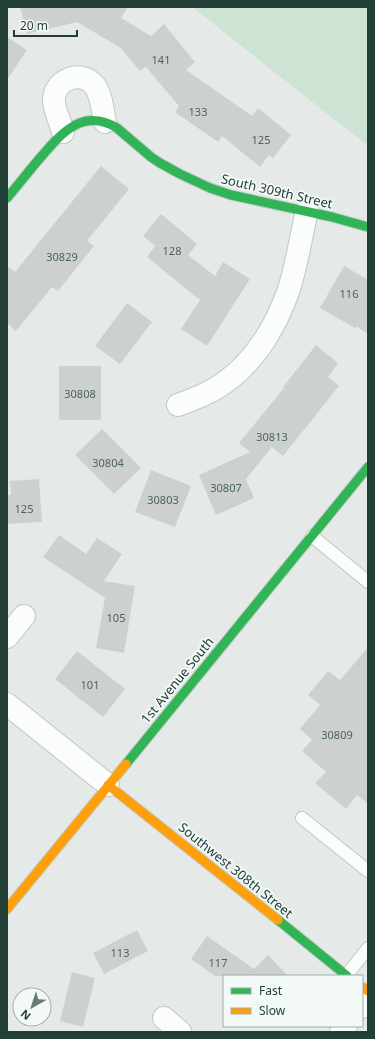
<svg xmlns="http://www.w3.org/2000/svg" width="375" height="1039" font-family="'Noto Sans',sans-serif">
<style>
.green{fill:#cde4d4}
.building{fill:#ccd1cf}
.lines{fill:none;stroke-linecap:round;stroke-linejoin:round}
.lane-casing{stroke:#c2c7c5;stroke-width:14}
.street-casing{stroke:#c2c7c5;stroke-width:24}
.fast-casing{stroke:#c0c8c5;stroke-width:11}
.slow-casing{stroke:#c0c8c5;stroke-width:11}
.lane{stroke:#fbfcfc;stroke-width:12}
.street{stroke:#fbfcfc;stroke-width:22}
.fast{stroke:#30b455;stroke-width:9}
.slow{stroke:#ff9f0a;stroke-width:9}
.labels{text-anchor:middle;dominant-baseline:central;stroke-width:3.5;stroke-linejoin:round;paint-order:stroke}
.number-label{font-size:11px;fill:#4c645e}
.street-label{font-size:13px;fill:#213f37;stroke:#f2f9f6}
</style>
<rect width="100%" height="100%" fill="#e5eae8"/>
<path class="green" d="M192,7h176v139z"/>
<path class="building" d="M20,7h108l-7,11 30,18 13,-12 31,38 -9,8 66,46 6,-8 33,27 -18,23 -4,-3 -9,12 -38,-31 -4,6 -43,-30 4,-6 -33,-39 -6,4 -19,-23 -44,-26 -50,12z
M7,37l20,13 -20,30z
M101,166l28,23 -42,52 7,5 -36,45 -6,-4 -36,44 -9,-8v-57l8,6z
M161,214l36,30 -9,11 27,21 8,-14 27,17 -43,67 -26,-17 19,-29 -53,-43 8,-11 -12,-10z
M344,266l24,14v54l-12,-8 -1,2 -35,-20z
M127,303l25,19 -32,42 -25,-18z
M316,345l22,18 -10,14 11,9 -56,70 -11,-9 -26,32 8,19 -38,17 -17,-40 51,-23 -11,-9 45,-55 -1,-1z
M59,366h42v54h-42z
M102,429l39,39 -27,26 -39,-39z
M151,470l40,16 -16,41 -40,-15z
M39,479l3,43 -35,2v-29h4l-1,-14z
M59,535l27,19 11,-16 25,16 -18,27 31,5 -11,67 -28,-5 9,-50 -62,-41z
M368,647v157l-11,-9 -11,14 -31,-26 11,-11 -24,-21 10,-11 -12,-11 20,-24 -12,-10 20,-24 12,9z
M77,651l48,38 -22,28 -48,-38z
M137,930l11,21 -44,23 -11,-21z
M207,936l47,33 14,-14 20,21h-73l-24,-17z
M72,972l23,6 -12,49 -23,-6z"/>
<g class="lines">
<g class="lane-casing">
<path id="lane" d="M312,536l56,46
M302,818l66,53
M346,976l22,-28"/>
</g>
<g class="street-casing">
<path id="street" d="M63,132c-2,-8 -10,-25 -9,-33 1,-20 28,-30 41,-13 6,8 8,26 10,36
M178,405c16,-6 32,-12 46,-22 32,-22 53,-59 65,-94 8,-25 12,-53 18,-78
M7,637l17,-21
M7,704l101,81
M362,1007l6,-7
M164,1018l16,14
M341,1032l5,-6"/>
</g>
<g class="fast-casing">
<path id="fast" d="M7,198c11,-13 22,-27 33,-40 21,-24 42,-51 77,-30l34,29 9,6 20,11 30,14 21,7 101,22 36,10
M126,764l242,-297
M278,920l69,56"/>
</g>
<g class="slow-casing">
<path id="slow" d="M108,785l170,135
M7,909l119,-145
M362,987l6,4"/>
</g>
<use href="#lane" class="lane"/>
<use href="#street" class="street"/>
<use href="#fast" class="fast"/>
<use href="#slow" class="slow"/>
</g>
<g class="labels">
<g class="number-label">
<text x="161" y="59">141</text>
<text x="198" y="111">133</text>
<text x="261" y="139">125</text>
<text x="172" y="250">128</text>
<text x="62" y="256">30829</text>
<text x="349" y="293">116</text>
<text x="80" y="393">30808</text>
<text x="272" y="436">30813</text>
<text x="108" y="462">30804</text>
<text x="226" y="487">30807</text>
<text x="163" y="499">30803</text>
<text x="24" y="508">125</text>
<text x="116" y="617">105</text>
<text x="90" y="684">101</text>
<text x="337" y="734">30809</text>
<text x="120" y="952">113</text>
<text x="218" y="962">117</text>
</g>
<g class="street-label">
<text transform="translate(277 191) rotate(13)">South 309th Street</text>
<text transform="translate(177 680) rotate(-51)">1st Avenue South</text>
<text transform="translate(236 870) rotate(39)">Southwest 308th Street</text>
</g>
</g>
<rect width="375" height="1039" fill="none" stroke="#213f37" stroke-width="16"/>
<rect x="223" y="975" width="140" height="52" fill="#f2f9f6" stroke="#9eafaa"/>
<rect x="231" y="988" width="20" height="6" fill="#30b455" stroke="#9eafaa"/>
<text x="259" y="995" font-size="12" fill="#213f37">Fast</text>
<rect x="231" y="1008" width="20" height="6" fill="#ff9f0a" stroke="#9eafaa"/>
<text x="259" y="1015" font-size="12" fill="#213f37">Slow</text>
<g transform="translate(32 1007) rotate(219)"><circle r="19" fill="#f2f9f6" stroke="#9eafaa"/>
<path d="M0-3L7 15L0 10L-7 15Z" fill="#667b75"/>
<text y="-6" font-size="11" font-weight="bold" text-anchor="middle" fill="#213f37">N</text>
</g>
<path d="M14 30v6h63v-6" fill="none" stroke="#213f37" stroke-width="2"/>
<text x="20" y="30" font-size="12" fill="#213f37" stroke="#f2f9f6" stroke-width="3" paint-order="stroke">20 m</text>
</svg>
